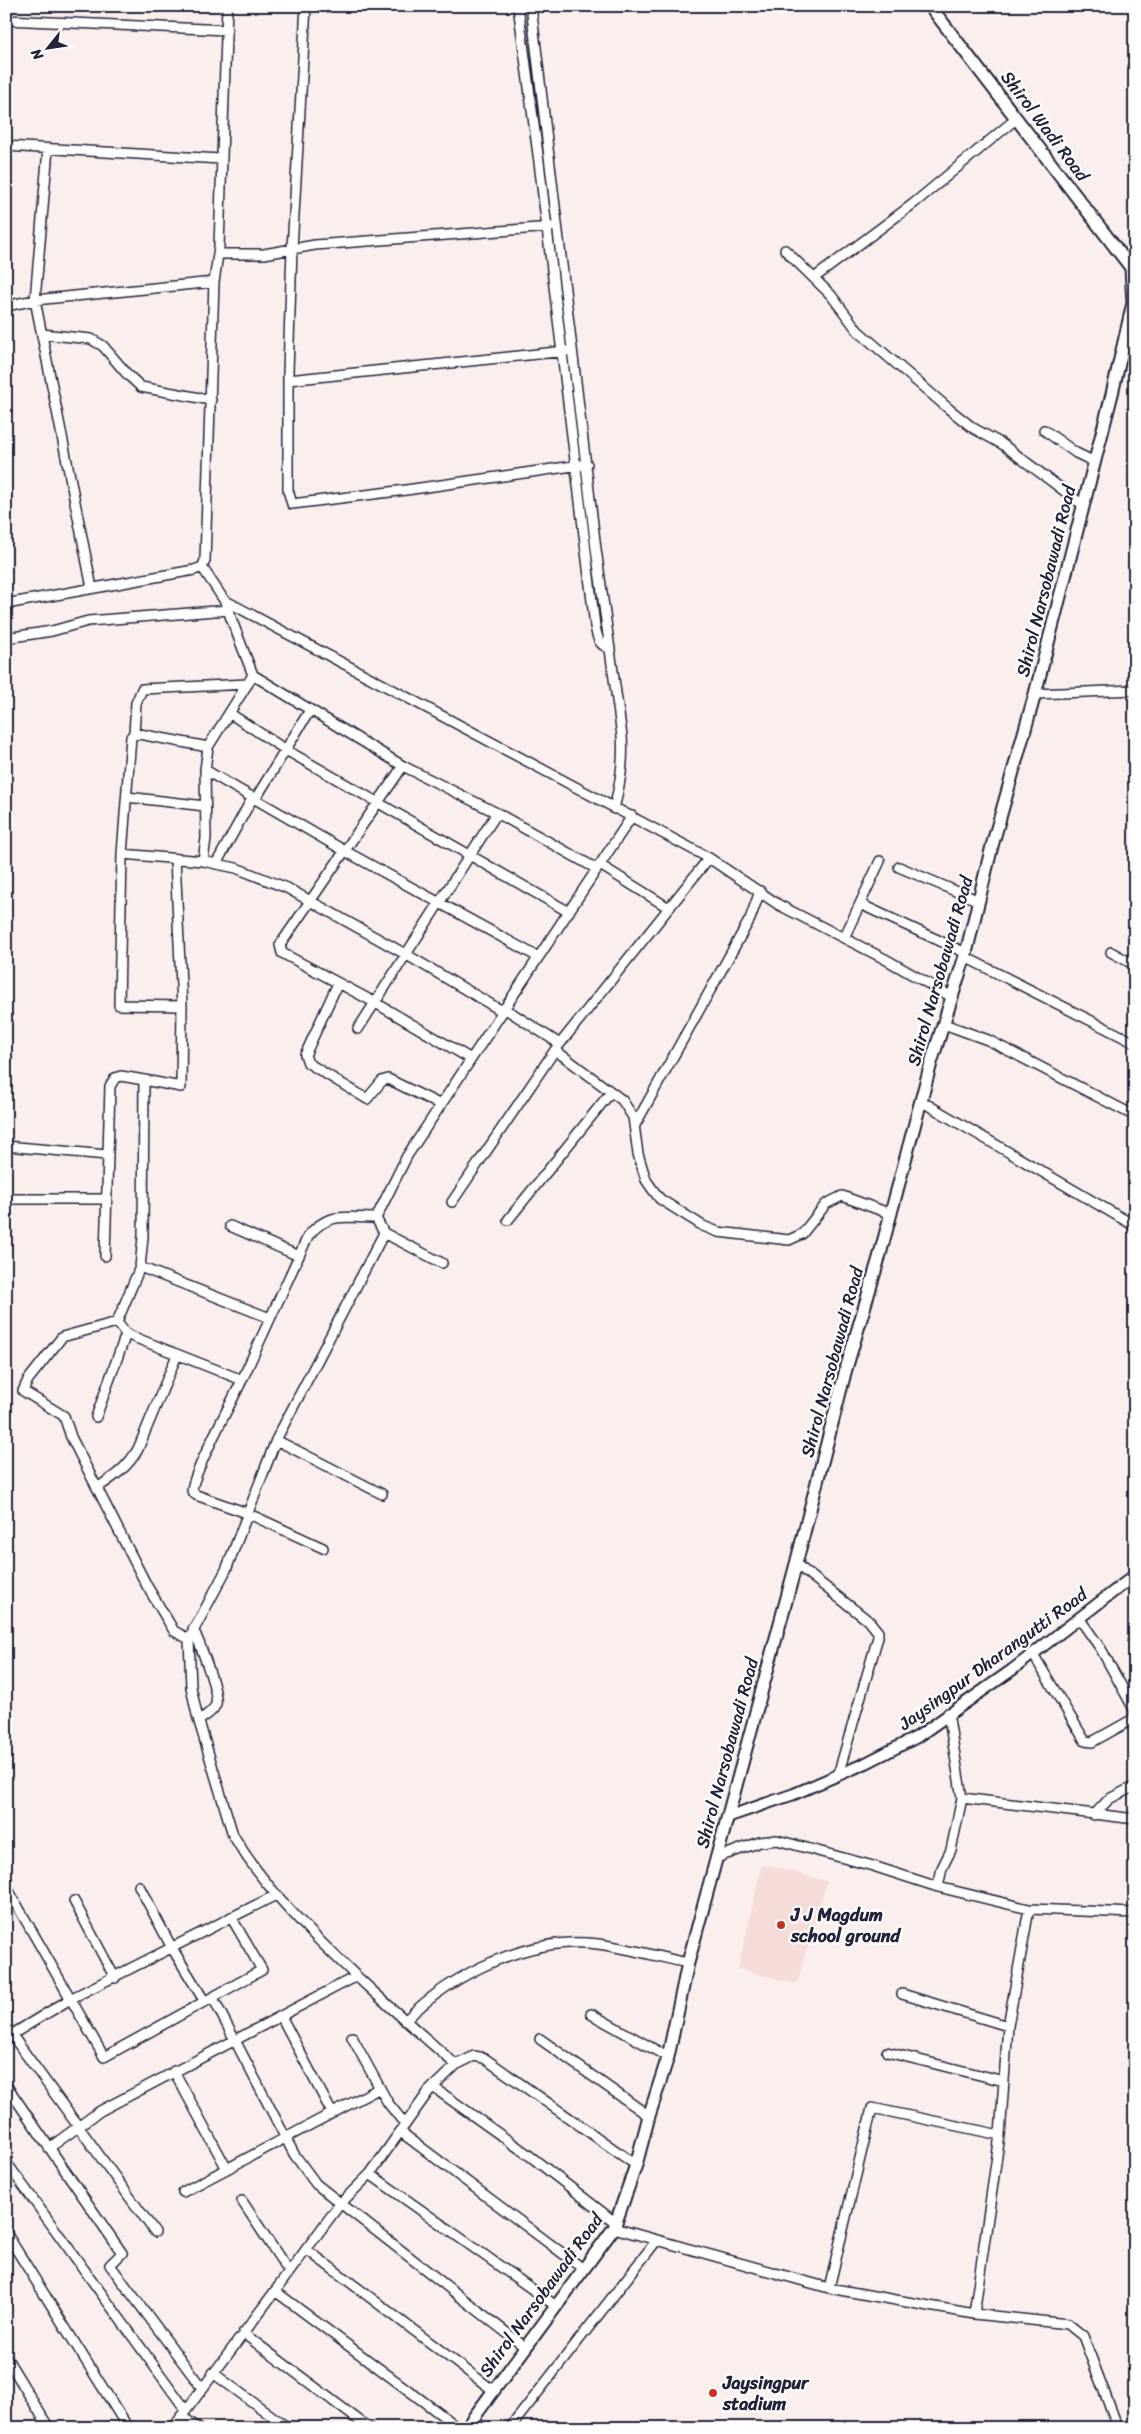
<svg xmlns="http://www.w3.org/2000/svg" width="1141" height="2434" font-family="Sriracha,sans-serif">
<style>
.built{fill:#f6dcd8}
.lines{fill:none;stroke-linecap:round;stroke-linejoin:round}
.minor-casing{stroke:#22223b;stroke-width:12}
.tertiary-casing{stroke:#22223b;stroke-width:14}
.secondary-casing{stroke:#22223b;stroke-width:15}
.minor{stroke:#fff;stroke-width:9}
.tertiary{stroke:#fff;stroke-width:10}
.secondary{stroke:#fff;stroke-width:11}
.poi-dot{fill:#c8321e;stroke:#fff;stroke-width:2}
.labels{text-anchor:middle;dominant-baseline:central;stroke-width:4.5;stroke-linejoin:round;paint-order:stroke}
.street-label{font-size:18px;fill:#22223b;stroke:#fff}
.poi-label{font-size:18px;font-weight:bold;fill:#22223b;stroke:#fff;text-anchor:start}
</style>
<rect width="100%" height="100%" fill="#fbefed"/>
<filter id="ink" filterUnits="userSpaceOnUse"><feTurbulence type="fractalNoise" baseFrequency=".02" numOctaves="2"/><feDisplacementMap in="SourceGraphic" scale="10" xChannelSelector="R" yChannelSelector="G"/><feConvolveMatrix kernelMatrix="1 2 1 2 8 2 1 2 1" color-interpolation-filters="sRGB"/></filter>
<g filter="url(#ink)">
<path class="built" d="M762,1864l65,17 -30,103 -59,-15z"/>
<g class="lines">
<g class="minor-casing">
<path id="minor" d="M227,6l-8,241 -5,35 -9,279 -3,6 22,33 485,258 70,47 106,54 67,38
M306,6l-14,243 -4,123v118l4,14 114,-14 181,-26
M518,6l21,156 56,464c2,10 3,20 15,22
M531,6l65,543 26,187c2,26 -2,48 -8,73
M6,20l221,10
M6,146l214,13
M48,149l-13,151 57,288
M785,250l46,45 27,36 91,78 24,19 29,16 81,61
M218,254h46l51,-9 236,-18
M814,278l99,-74 104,-86
M6,306l29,-6 179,-18
M42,334l49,5 12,7 24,28 14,13 70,13
M288,380l278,-29
M1044,430l32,23 19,9
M224,600l29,75 150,91 94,47 100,56
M6,604l188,-34 8,-3
M6,638l46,-7 36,-10 140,-11
M1035,694l100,-4
M229,713l57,37 283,162
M134,733l2,-30 6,-14 106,-5
M403,766l-123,179 2,8 92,49 97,57
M205,770l140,81 193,106
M127,797l78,9
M256,798l54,-88
M122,854l81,7 33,7 51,20 120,67 95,56
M203,861l3,-23 -1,-68 3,-23 45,-72
M216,864l37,-67
M600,865l69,43
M899,867l80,34
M860,904l106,49
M844,938l36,-77
M1111,952l24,13
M965,957l170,86
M338,983l-33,72 3,8 59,36 15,-18 6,-2 53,26
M182,1006l-63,-1 3,-151 9,-117 3,-4 74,14
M504,1008l56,36
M944,1024l44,16 147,76
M358,1029l139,-216
M555,1050l67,50 11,17 5,37 8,26 7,10 7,9 43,27 15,6 71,8 13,-6 24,-30 16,-8 49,18
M921,1101l214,125
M635,1125l115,-206 10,-28
M6,1146l101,9
M6,1199h101
M452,1202l103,-152 154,-192
M508,1220l103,-128
M230,1226l69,30
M384,1233l58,30
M105,1256l5,-170 5,-8 6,-2 23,4
M140,1267l130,51
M117,1322l23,-55 3,-30 1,-157 37,7 1,-81 -7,-147
M242,1380l66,-144c20,-25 39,-18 68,-18
M96,1417l30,-83
M276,1440l106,54
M97,1488c18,-12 31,-21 41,-39l39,-94
M796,1564l74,58 8,10v5l-40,138
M1079,1618l22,31 34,62
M193,1629c6,12 26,64 23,75 -3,8 -11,12 -17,16
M189,1639l-15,-8 -27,-45 -76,-149 -7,-21 -41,-25 5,-11 34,-43 55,-15 9,12 116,46c-9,20 -50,94 -50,111l4,4 51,18 76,35
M1033,1654l52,87 7,1 43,-24
M962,1798l173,21
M1094,1815l15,-16 26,-13
M716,1858l44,-16 17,-2 96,26 65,21 91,22 106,4
M6,1886l98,171 158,-87 -31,-53
M139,1886l33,62 33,54
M938,1887l4,-19 9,-18 11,-52 -14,-85
M74,1901l41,77
M902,1994l106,32
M213,1998l81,156 22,30 210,164
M591,2014l77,43
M281,2016l51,97
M405,2021c46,-47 126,-86 193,-77 30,4 61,13 90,19
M6,2027l149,205
M352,2037l36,66 17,21
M6,2038l66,-40 204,-103
M540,2039l109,77
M887,2052l117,29
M456,2065c-50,-44 -100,-87 -147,-135 -29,-30 -55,-59 -76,-95l-36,-120 -6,-28 -2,-48 37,-69 50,-130 108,-207 -8,-15 31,-62 225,-340
M174,2071l53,98
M6,2085l116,168 -12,12 92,123
M433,2087l97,69 86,67
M402,2133l180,135
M49,2148l51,-37 255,-134
M6,2162l180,248
M370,2174l186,132
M183,2192l197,-104
M242,2201l47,71
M614,2228l215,60 145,26 94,10 15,12 35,92
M6,2233l122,195
M306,2249l188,142
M829,2288l43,-180 128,27
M275,2291l184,137
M974,2314l26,-179 8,-109 21,-117
M243,2333l126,95
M6,2357l43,71
M213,2373l75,55
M181,2416l17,12
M173,2428l167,-224 30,-30 59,-83 27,-26 18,-9 10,2 152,107
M510,2428l147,-188"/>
</g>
<g class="tertiary-casing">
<path id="tertiary" d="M727,1817l67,-23 72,-31 51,-26 95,-67 123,-95"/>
</g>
<g class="secondary-casing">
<path id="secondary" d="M930,6l205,267
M466,2428l148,-200 22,-63 13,-49 19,-59 20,-94 108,-399 50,-195 33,-111 52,-195 35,-110 26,-107 43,-152 77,-300 21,-91 -2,-35"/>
</g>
<use href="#minor" class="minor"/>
<use href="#tertiary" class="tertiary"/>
<use href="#secondary" class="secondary"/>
</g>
</g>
<g class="poi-dot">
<circle cx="781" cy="1925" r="5"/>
<circle cx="713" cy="2393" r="5"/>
</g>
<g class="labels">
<g class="street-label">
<text transform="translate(1045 126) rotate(53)">Shirol Wadi Road</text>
<text transform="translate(1046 581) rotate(-76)">Shirol Narsobawadi Road</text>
<text transform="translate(940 971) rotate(-74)">Shirol Narsobawadi Road</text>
<text transform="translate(832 1362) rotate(-75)">Shirol Narsobawadi Road</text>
<text transform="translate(993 1659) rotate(-36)">Jaysingpur Dharangutti Road</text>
<text transform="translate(727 1753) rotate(-75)">Shirol Narsobawadi Road</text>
<text transform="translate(541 2295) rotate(-54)">Shirol Narsobawadi Road</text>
</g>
<g class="poi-label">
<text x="791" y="1915">J J Magdum<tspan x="791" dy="21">school ground</tspan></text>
<text x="723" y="2383">Jaysingpur<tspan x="723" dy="21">stadium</tspan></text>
</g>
</g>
<rect width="1141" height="2434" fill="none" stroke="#fff" stroke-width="25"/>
<rect x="12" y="12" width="1116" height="2409" fill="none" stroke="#22223b" stroke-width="2" filter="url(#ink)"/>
<g transform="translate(48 48) rotate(240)" stroke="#ffffff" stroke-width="4" paint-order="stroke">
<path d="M0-4L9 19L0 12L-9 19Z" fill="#22223b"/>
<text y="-8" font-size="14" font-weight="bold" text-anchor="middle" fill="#22223b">N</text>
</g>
</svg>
